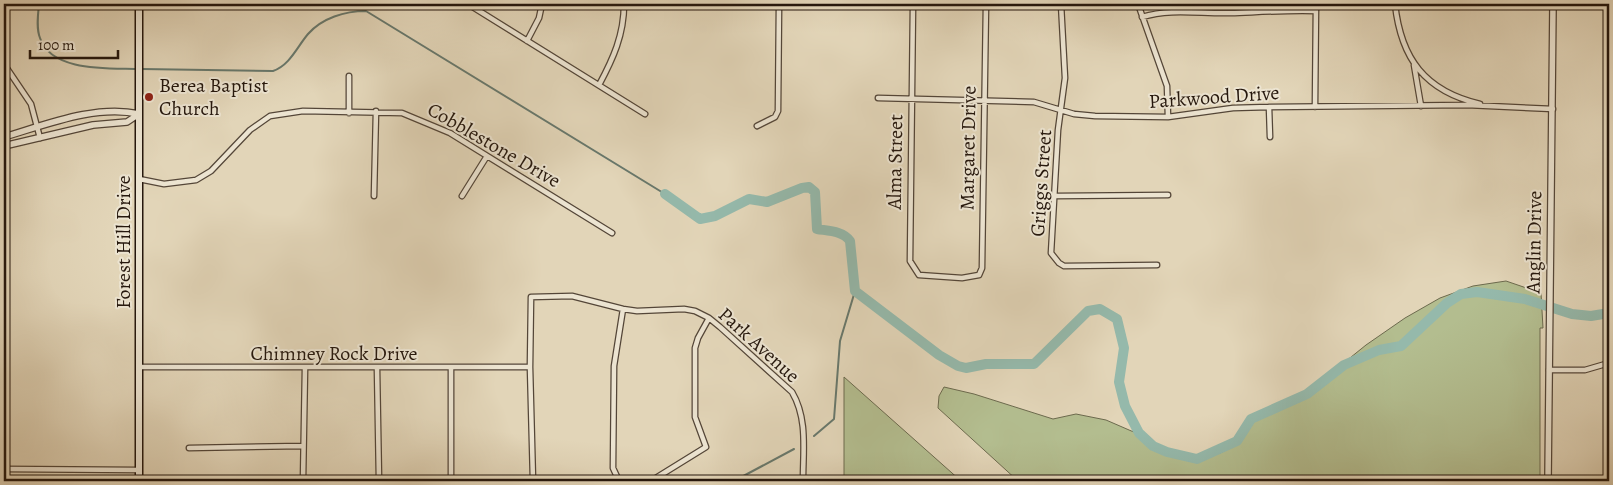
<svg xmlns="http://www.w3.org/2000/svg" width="1613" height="485" font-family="Alegreya,serif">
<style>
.green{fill:#b3bd8f;stroke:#6c6a4e}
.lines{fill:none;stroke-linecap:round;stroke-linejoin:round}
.stream{stroke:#68786c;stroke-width:2}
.river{stroke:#95b9ab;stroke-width:10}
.minor-casing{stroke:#544638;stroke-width:7}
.tertiary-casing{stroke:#544638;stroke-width:8}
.secondary-casing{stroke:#25170d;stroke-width:9}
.minor{stroke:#ece4d1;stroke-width:4.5}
.tertiary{stroke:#ece4d1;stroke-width:5.5}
.secondary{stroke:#ece4d1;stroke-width:6}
.poi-dot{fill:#8f2418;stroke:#ece4d1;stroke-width:2}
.labels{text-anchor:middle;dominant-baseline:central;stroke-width:4;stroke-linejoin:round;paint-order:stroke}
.poi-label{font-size:20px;fill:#25170d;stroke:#ece4d1;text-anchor:start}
.street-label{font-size:20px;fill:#25170d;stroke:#ece4d1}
</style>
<rect width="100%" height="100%" fill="#e2d5b8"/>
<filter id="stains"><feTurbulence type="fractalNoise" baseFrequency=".004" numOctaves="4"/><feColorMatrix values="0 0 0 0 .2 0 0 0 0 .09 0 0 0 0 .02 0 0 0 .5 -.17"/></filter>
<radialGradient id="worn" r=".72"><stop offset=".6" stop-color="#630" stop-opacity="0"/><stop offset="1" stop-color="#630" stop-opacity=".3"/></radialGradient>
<path class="green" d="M1506,281l35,12 2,35h-3v153h-522l-80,-73 1,-12 5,-9 30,7 79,25 23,-5 30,6 30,13 18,16 27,7 39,-3 12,-6 14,-26 48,-18 72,-58 39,-27 35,-20 33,-12z
M844,377l117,104h-117z"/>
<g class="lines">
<path class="stream" d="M39,4c-1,11 -3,24 1,34 11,34 69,30 97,31
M142,69l131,2c17,-6 24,-24 35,-37 14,-16 37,-23 58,-23l299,183
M814,436l20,-17 6,-78 15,-50
M734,481l60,-32"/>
<path class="river" d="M665,194l35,25 15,-3 34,-17 18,3 35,-14 7,-1 6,5 2,37c12,2 26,2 33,12l5,50 84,64 19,11 8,2 20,-4h48l54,-53 12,-2 17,10 7,29 -5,34 6,24 14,27 14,13 14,6 30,7 40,-18 14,-22 56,-25 37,-29 35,-15 22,-4 46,-43 14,-9 16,-2 48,7 47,15 19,2 18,-3"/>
<g class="minor-casing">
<path id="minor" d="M468,4l177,110
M913,4l-3,257 9,14 43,3 17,-3 3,-7 4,-264
M1061,4l4,74 -7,52 -7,123 8,10 5,3 93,-1
M1138,4l29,82 1,31
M1395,4c6,55 30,87 85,100
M1142,17c30,-9 58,-3 89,-4 28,-1 57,-3 85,-2
M527,41l12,-23 3,-14
M4,64l27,40 9,34
M1414,65l7,41
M599,85c14,-26 25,-50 25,-81
M878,98l156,4 40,12 21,2 73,1 65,-9 36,-1 198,-2 86,4
M1269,107l1,30
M1315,107l1,-103
M349,113v-37
M757,126l18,-9 3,-6 1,-107
M139,179l25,5 32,-4 15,-9 39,-41 20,-14 33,-5 99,2 48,20 162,100
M374,196l2,-85
M462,196l25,-40
M1056,196l112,-1
M139,367h391
M451,367v114
M377,368l2,113
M1549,370h36l24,-7
M189,448l114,-2
M4,469l135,1
M303,481l2,-113
M533,481l-3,-114 1,-70 41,-1 51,13 14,2 47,-2 11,2 14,7 11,9 72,65c16,27 11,59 11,89
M619,481l-6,-13 1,-102 9,-57
M651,481l55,-34 -11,-30v-69l3,-10 11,-20"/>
</g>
<g class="tertiary-casing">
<path id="tertiary" d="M4,137c41,-12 92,-33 135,-23l-12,8 -34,3 -89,21
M1548,481l5,-477"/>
</g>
<g class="secondary-casing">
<path id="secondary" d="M139,481v-477"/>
</g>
<use href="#minor" class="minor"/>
<use href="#tertiary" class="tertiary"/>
<use href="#secondary" class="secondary"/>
</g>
<circle class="poi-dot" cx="149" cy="97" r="5"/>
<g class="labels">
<g class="poi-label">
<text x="159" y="85">Berea Baptist<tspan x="159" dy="23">Church</tspan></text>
</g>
<g class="street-label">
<text transform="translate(1214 97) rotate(-4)">Parkwood Drive</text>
<text transform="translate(494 145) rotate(30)">Cobblestone Drive</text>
<text transform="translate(968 148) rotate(-89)">Margaret Drive</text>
<text transform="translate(895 162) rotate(-89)">Alma Street</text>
<text transform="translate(1041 183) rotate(-86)">Griggs Street</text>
<text transform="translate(123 242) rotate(-90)">Forest Hill Drive</text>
<text transform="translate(1534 242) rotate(-89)">Anglin Drive</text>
<text transform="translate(759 345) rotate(42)">Park Avenue</text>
<text x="334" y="353">Chimney Rock Drive</text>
</g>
</g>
<rect width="1613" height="485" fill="none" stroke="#e2d5b8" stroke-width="20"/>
<rect x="5" y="5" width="1603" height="475" fill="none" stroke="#25170d" stroke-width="2.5"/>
<rect x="10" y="10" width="1593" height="465" fill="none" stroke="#25170d"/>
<path d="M30 50v8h88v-8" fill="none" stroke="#25170d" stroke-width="2.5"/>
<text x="38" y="50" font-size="15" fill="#25170d" stroke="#ece4d1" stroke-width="4" paint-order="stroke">100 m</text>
<rect width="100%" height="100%" filter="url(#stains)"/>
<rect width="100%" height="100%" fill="url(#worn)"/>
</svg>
